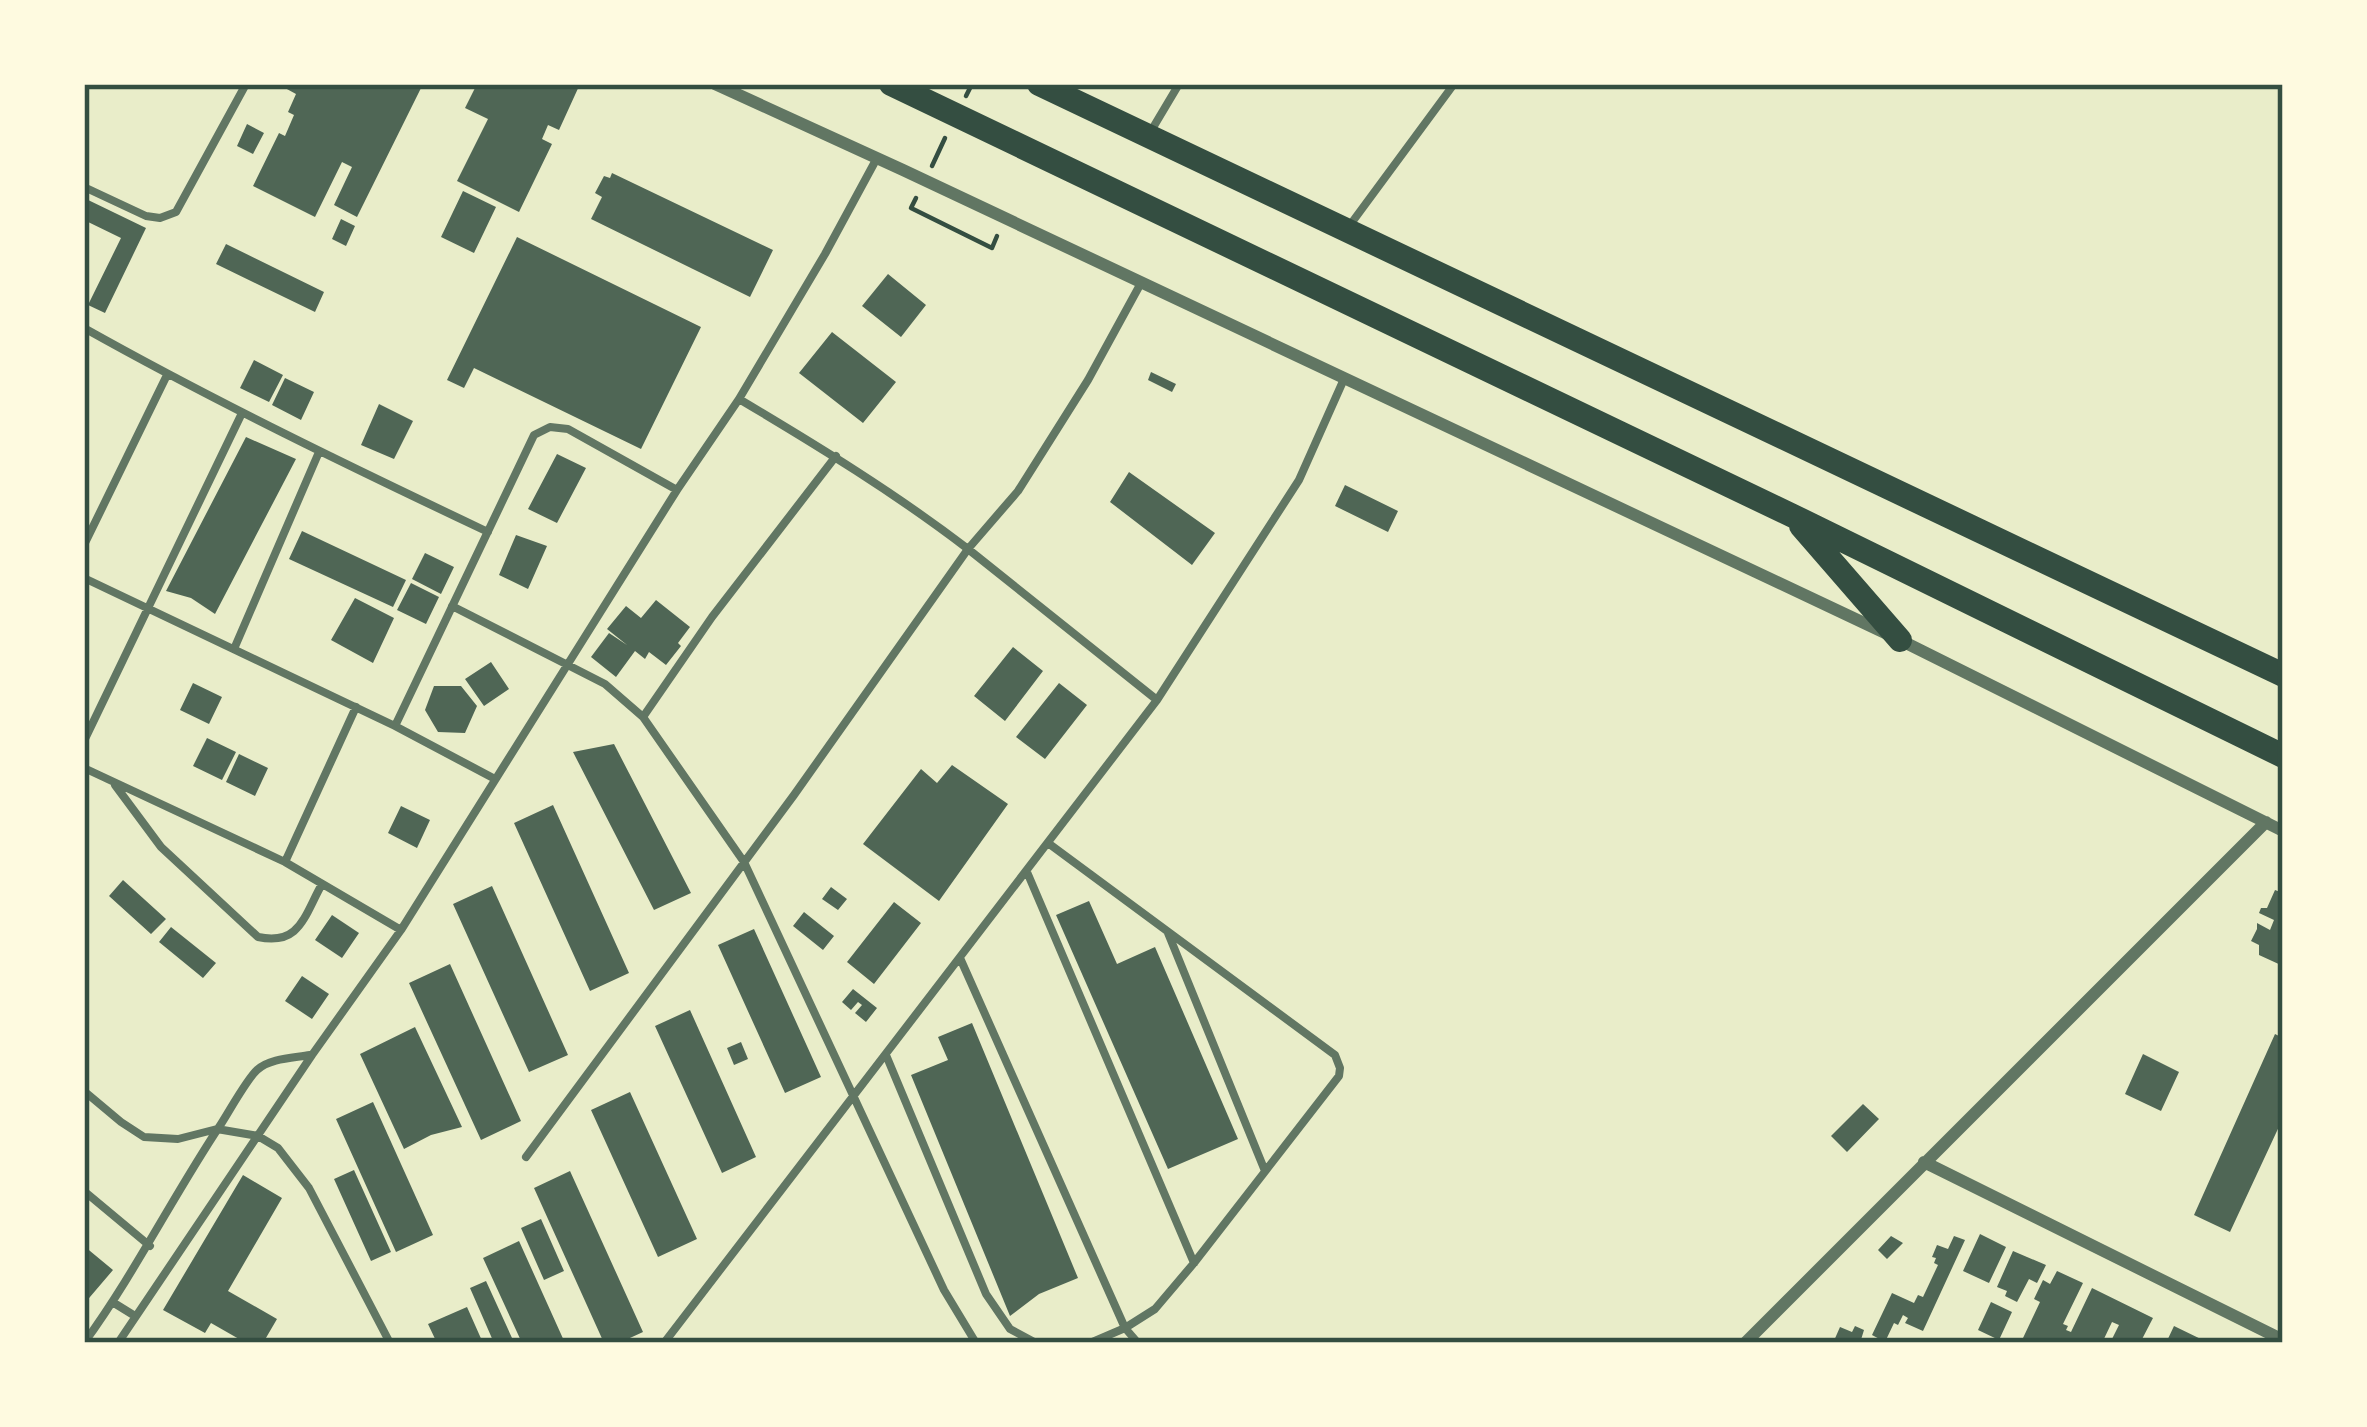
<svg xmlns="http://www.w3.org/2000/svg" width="2367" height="1427" font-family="'Titillium Web',sans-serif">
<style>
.building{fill:#4f6655}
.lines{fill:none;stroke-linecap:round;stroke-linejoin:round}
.path{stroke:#344e41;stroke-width:4.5}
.service{stroke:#617663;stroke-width:8}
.minor{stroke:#617663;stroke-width:12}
.trunk{stroke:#344e41;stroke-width:24}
.neatline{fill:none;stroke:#344e41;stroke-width:4.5}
</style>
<rect width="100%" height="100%" fill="#e9edc9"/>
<path class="building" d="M287,84h136l-66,133 -23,-12 18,-38 -10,-5 -27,55 -62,-31 26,-53 6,3 9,-21 -6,-3 8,-18 -11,-6z
M477,84h103l-21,46 -11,-5 -6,14 10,5 -33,68 -62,-31 31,-62 -23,-11z
M247,124l17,9 -11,21 -16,-8z
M612,173l161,77 -23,47 -159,-78 11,-22 -7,-4 9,-17 6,2z
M463,191l33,16 -22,46 -33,-16z
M84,198l62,30 -41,85 -17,-8 33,-67 -37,-18z
M341,219l14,7 -9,20 -14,-7z
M517,237l184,90 -60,122 -167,-81 -10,20 -17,-8z
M226,244l98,48 -9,20 -99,-48z
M888,274l38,31 -25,32 -39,-31z
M832,332l64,50 -33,41 -64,-50z
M254,360l29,15 -14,27 -29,-14z
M1151,372l25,12 -4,8 -24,-12z
M285,378l29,14 -13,28 -29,-15z
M379,404l34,17 -19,38 -33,-14z
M246,437l50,22 -81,155 -24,-16 -25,-7z
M557,454l29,14 -29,55 -29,-14z
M1129,472l86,61 -23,32 -82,-63z
M1345,485l53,26 -10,21 -53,-26z
M302,531l104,49 -13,27 -104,-48z
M516,535l31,11 -19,43 -29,-14z
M425,553l29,14 -13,27 -29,-15z
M411,583l28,14 -13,27 -29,-14z
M355,598l39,20 -21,45 -42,-23z
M656,600l34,27 -12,16 3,3 -15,19 -17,-13 -4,7 -10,-8 -19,26 -25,-20 18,-24 18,12 -20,-16 19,-23 15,12z
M1013,647l30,24 -38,50 -31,-25z
M491,662l18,27 -25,17 -19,-27z
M193,683l29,14 -13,27 -29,-14z
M1059,683l28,22 -42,54 -29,-22z
M434,686h27l16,20 -12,27 -27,-1 -13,-22z
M207,738l29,14 -14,28 -29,-14z
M614,744l77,149 -37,17 -81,-158z
M239,754l29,14 -13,28 -29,-14z
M952,765l56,39 -69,97 -76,-57 58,-75 16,14z
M553,805l76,168 -39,18 -76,-168z
M401,806l29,14 -13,28 -29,-15z
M123,880l43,39 -15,15 -42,-38z
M492,886l76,169 -39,17 -76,-168z
M831,887l16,12 -9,11 -16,-11z
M2275,890l8,3v73l-24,-11v-10l-8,-4 6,-12v-6l13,7 4,-10 -15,-7 2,-5h6z
M1089,901l28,63 38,-17 83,192 -70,30 -112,-254z
M894,902l27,21 -47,61 -27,-22z
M804,912l30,24 -11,14 -30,-24z
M332,915l27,18 -17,25 -27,-18z
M171,927l45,36 -13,15 -44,-36z
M754,929l67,148 -36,16 -67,-148z
M450,964l71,157 -40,19 -72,-157z
M302,976l27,18 -17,25 -27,-18z
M853,989l24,19 -11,14 -11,-9 7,-8 -4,-3 -7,8 -9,-8z
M690,1010l66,147 -34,16 -67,-147z
M972,1023l106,255 -39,16 -29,22 -99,-241 37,-15 -10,-23z
M415,1027l47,100 -31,8 -27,14 -44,-95z
M2275,1034l8,4v80l-53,114 -36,-17z
M741,1042l7,17 -14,6 -7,-17z
M2143,1054l36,18 -18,39 -36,-17z
M630,1092l67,147 -39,18 -67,-147z
M373,1102l60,133 -37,17 -60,-133z
M1863,1104l16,15 -32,33 -16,-16z
M354,1170l37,82 -20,9 -37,-82z
M570,1171l73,161 -24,11h-15l-70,-155z
M243,1175l39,23 -54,93 49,28 -14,24h-17l-35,-20 -6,10 -42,-23z
M541,1219l23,52 -20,9 -23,-52z
M1980,1234l26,13 -17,36 -26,-12z
M1891,1236l12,7 -16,16 -9,-9z
M1954,1236l11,4 -42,91 -18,-8 3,-5 -5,-3 -5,10 -4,-2 -9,19 -13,-7 20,-42 22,10 4,-8 5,2 15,-32 -4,-2 2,-5 -4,-1 5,-12 11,4z
M519,1241l46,102h-43l-39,-85z
M84,1246l29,24 -29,34z
M2013,1251l33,14 -9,18 -8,-4 -12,23 -12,-6 2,-5 -10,-4z
M2057,1271l26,12 -20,41 5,2 -2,4 5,2 21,-44 61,30 -13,25 -29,-2 8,-16 -7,-3 -10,21h-69l-10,-5 17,-36 -6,-3 9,-19 7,4z
M486,1281l26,57 -12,5h-6l-24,-55z
M1991,1302l21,10 -13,28 -21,-10z
M467,1307l16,36h-46l-9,-19z
M1855,1326l9,4 -4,13h-27l7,-16 12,5z
M2174,1326l35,17h-43z"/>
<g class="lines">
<path class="path" d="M966,96l6,-12
M932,166l13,-28
M916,198l-5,10 81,40 5,-12"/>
<path class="service" d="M1151,131l28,-47
M84,187l62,29 14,2 16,-6 70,-128
M1350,225l104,-141
M84,328c132,74 267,139 404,204
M739,399l86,-145 52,-96
M84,545l83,-170
M84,578l311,148 139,-291 16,-8 18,2 109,61
M452,606l153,78 38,33 101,145 200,428 32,53
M234,649l85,-197
M643,717l69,-100 124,-161
M395,726l100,53
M84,741l158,-328
M84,768l201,94 116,68
M115,785l46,62 97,90c42,9 46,-21 64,-53
M1048,843l287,212 5,13 -1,8 -145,187 -39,46 -30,19 -35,15
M285,862l71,-155
M1027,872l167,391
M1168,933l97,238
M960,958l165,370 13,15
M886,1055l100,239 24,35 26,14
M84,1091l37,31 23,15 34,2 39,-10 41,7 20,12 31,40 81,155
M526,1157l268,-362 174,-246 189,151
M84,1191l66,55
M114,1303l21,13
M84,1343c51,-70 89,-147 137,-219 9,-14 26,-45 36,-54 13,-12 37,-12 53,-15
M118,1343l194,-288 89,-125 276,-440 62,-91c79,47 156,94 229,150l50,-58 70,-111 53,-97
M664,1343l493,-643 142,-220 45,-101"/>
<path class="minor" d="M715,84l188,86 997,470 383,191
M1924,1162l359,178
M1745,1343l521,-521"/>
<path class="trunk" d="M891,84l900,431 492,241
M1039,84l1244,591
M1801,526l99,114"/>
</g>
<rect width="2367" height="1427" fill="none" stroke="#fefae0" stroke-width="174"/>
<rect x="87" y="87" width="2193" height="1253" class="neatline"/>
</svg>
